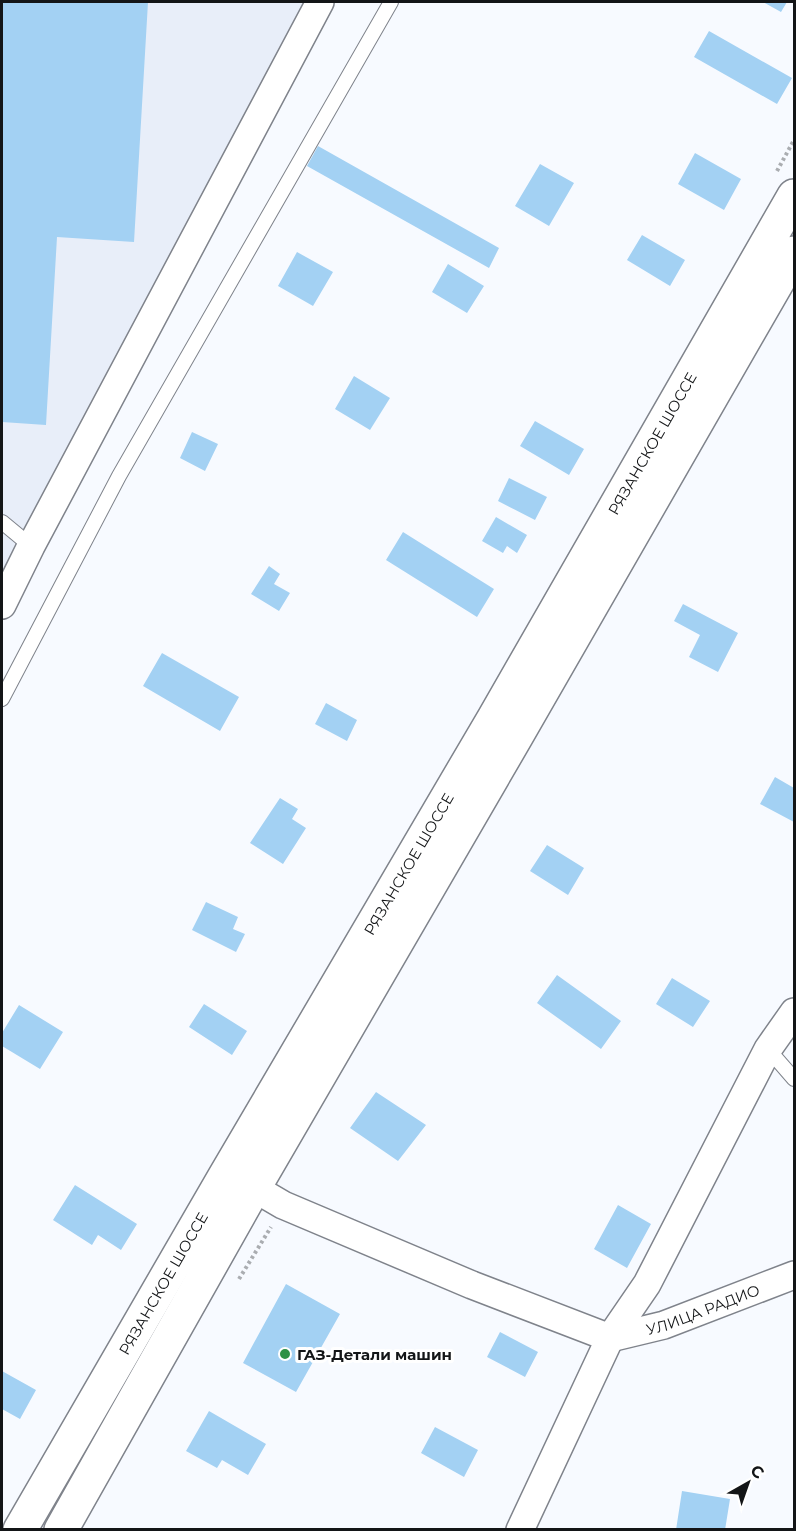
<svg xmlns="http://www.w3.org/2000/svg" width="796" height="1531" font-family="Montserrat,sans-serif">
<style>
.built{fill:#e8eef9}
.building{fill:#a3d1f3}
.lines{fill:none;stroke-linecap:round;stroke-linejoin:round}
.service-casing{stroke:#7f838b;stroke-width:16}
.minor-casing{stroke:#7f838b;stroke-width:30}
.primary-casing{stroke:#7f838b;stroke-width:36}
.path{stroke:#aaadb1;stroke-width:4;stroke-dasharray:3 3;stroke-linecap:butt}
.service{stroke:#fff;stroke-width:14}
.minor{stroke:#fff;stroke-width:27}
.primary{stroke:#fff;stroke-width:33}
.poi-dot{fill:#2f9145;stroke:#fff;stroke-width:2}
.labels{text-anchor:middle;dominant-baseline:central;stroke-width:6;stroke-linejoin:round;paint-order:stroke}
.street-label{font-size:15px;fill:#131517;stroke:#fff}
.poi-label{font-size:15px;font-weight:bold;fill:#131517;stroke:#fff;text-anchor:start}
</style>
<rect width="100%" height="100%" fill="#f7faff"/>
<path class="built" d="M2,2h315l-269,498 -46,123z"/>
<path class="building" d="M2,2h146l-14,240 -77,-5 -11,188 -44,-3z
M763,2h24l-6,10z
M709,31l83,47 -15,26 -83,-47z
M318,146l181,102 -10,20 -182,-102z
M695,153l46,26 -17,31 -46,-26z
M540,164l34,19 -25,43 -34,-20z
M642,235l43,25 -15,26 -43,-26z
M297,252l36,20 -20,34 -35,-20z
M448,264l36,22 -17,27 -35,-21z
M354,376l36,22 -20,32 -35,-21z
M535,421l49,28 -15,26 -49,-29z
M192,432l26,12 -13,27 -25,-13z
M509,478l38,19 -12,23 -37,-19z
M496,517l31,18 -10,18 -10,-7 -4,7 -21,-12z
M403,532l91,57 -17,28 -91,-57z
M269,566l11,8 -6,10 16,9 -11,18 -28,-17z
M683,604l55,29 -20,39 -29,-15 11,-22 -26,-14z
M162,653l77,44 -19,34 -77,-45z
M326,703l31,17 -10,21 -32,-17z
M775,777l19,11v34l-34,-18z
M280,798l18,11 -6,10 14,9 -23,36 -33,-21z
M547,845l37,23 -16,27 -38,-24z
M206,902l32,15 -5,12 12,5 -9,18 -44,-22z
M557,975l64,46 -20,28 -64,-46z
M672,978l38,23 -17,26 -37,-23z
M204,1004l43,27 -15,24 -43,-28z
M19,1005l44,27 -23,37 -38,-23v-13z
M376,1092l50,33 -28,36 -48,-33z
M75,1185l62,39 -16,26 -23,-15 -6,10 -39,-25z
M618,1205l33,19 -24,44 -33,-19z
M286,1284l54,30 -44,78 -53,-29z
M500,1332l38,20 -13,25 -38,-20z
M2,1371l34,19 -16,29 -18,-10z
M209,1411l57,33 -18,31 -26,-15 -5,8 -31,-17z
M435,1427l43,23 -14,27 -43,-24z
M682,1491l48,8 -5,31h-49z"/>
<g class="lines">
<g class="service-casing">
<path id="service" d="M2,522l29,24
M2,699l117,-223 272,-474
M768,1049l26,30"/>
</g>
<g class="minor-casing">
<g id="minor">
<path d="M2,605l29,-59 289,-544"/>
<path id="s1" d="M254,1188l29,17 189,80 138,53 54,-13 130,-50"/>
<path d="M520,1530l90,-192 37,-54 121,-235 26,-37"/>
</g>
</g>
<g class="primary-casing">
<g id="primary">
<path id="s2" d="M20,1530l205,-354 269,-458 300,-522"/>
<path d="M61,1530l193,-342 263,-453 277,-482"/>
</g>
</g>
<path class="path" d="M777,171l17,-31
M239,1279l32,-52"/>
<use href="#service" class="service"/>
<use href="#minor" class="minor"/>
<use href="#primary" class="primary"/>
</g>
<circle class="poi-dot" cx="285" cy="1354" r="6"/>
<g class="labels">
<g class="street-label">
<text stroke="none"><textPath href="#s2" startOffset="1257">РЯЗАНСКОЕ ШОССЕ</textPath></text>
<text stroke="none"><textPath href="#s2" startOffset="771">РЯЗАНСКОЕ ШОССЕ</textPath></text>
<text stroke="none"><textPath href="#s2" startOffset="285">РЯЗАНСКОЕ ШОССЕ</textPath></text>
<text stroke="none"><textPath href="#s1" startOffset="484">УЛИЦА РАДИО</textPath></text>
</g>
<g class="poi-label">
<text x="297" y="1354">ГАЗ-Детали машин</text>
</g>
</g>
<rect width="796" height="1531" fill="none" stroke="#131517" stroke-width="6"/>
<g transform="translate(748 1483) rotate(40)" stroke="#ffffff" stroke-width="4.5" paint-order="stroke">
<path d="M0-4.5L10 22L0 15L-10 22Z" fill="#131517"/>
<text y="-9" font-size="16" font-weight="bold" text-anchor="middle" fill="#131517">С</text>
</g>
</svg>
